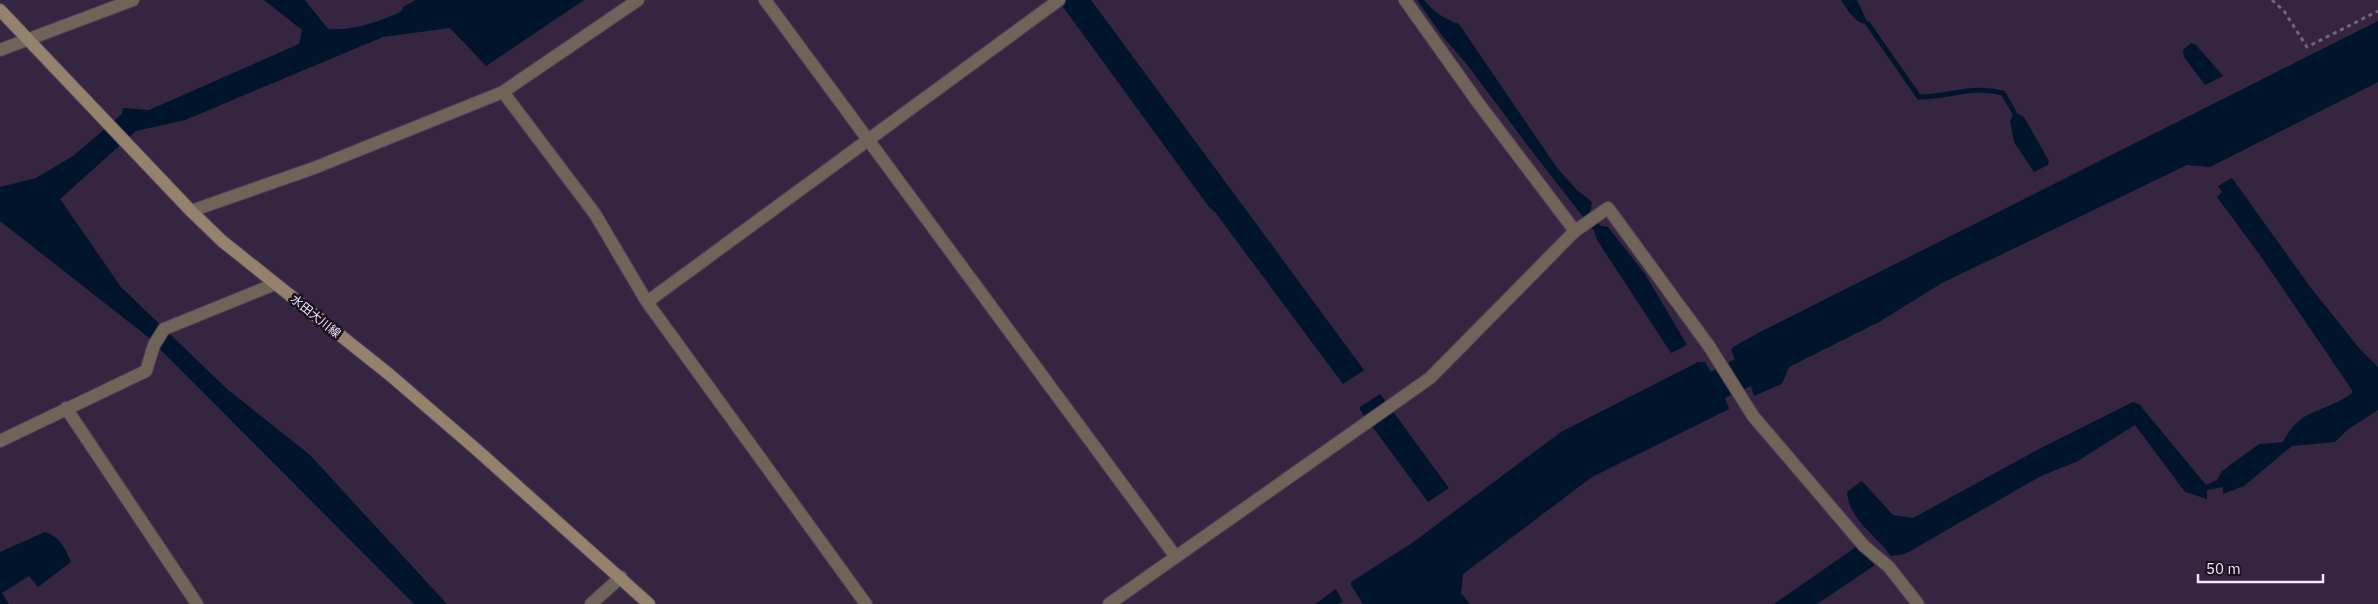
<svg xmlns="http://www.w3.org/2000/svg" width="2378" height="604" font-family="'IBM Plex Sans','Noto Sans JP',sans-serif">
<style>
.water{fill:#00142b}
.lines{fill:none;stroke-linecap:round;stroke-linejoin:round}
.stream{stroke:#00142b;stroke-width:5}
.minor-casing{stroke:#50405b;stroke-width:14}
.secondary-casing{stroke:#50405b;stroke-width:14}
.path{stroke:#74657e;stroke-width:3;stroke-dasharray:4 4;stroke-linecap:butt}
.minor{stroke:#6f6457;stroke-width:12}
.secondary{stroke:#94826d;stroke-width:12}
.labels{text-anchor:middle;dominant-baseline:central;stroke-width:5;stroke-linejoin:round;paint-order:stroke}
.street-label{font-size:12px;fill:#f3e9fb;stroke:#19121f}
</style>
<rect width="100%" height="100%" fill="#362541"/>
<path class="water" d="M264,0h41l23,29c25,2 51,-7 74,-18l1,-4 13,-7h168l-98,66 -36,-38 -67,9 -198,83 -49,11 -76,68 61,88 106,102 83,66 137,149h-33l-266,-267 -148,-116v-34l36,-9 37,-22 49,-42 1,-6 26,2 150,-66 3,-14z
M1058,0h33l273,370 -21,14 -128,-172 -6,-5z
M1417,0h7c10,12 20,19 35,24l98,144 20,22 15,12 -2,10 11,14 7,1 37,47 42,71 -16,8 -74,-113 -3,-9 -66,-85 -63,-84 -22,-25z
M1841,0h16l11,24c-12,1 -21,-15 -27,-24z
M2378,21v61l-168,85 -23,-2 -245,118 -63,39 -90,45 -7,17 -28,12 -3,-10 -26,12 4,11 -137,68 -129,97 -2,19 9,11h-107l-12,-19v-3l61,-39 149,-111 137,-70h7l6,10 24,-13 -4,-9 2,-3 27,-15z
M2191,43l5,2 27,31 -18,9 -21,-28 -1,-7z
M2014,112l10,5 25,44 -1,4 -14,7 -20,-30 -4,-21z
M2232,178l79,110 48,60 19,19v43l-31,20 -12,12 -43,4 -48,40 -21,8v-7l-16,3v9l-22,-7 -50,-67 -59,37 -35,14 -136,78 -14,2c-15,-21 -42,-36 -44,-64l13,-10 2,-1 31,34 20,3 124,-68 96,-48 6,2 67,81 11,-5 5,-9 37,-27 24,-2c17,-35 43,-29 69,-49v-3l-90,-132 -45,-61 5,-5 -4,-6z
M1380,394l69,94 -21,14 -68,-92v-3z
M45,532c14,4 21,17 26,30l-33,25 -9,-11 -27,17 7,11h-9v-52z
M1856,547l19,18 -58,39h-43z
M1336,589l7,13 -5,2h-23z"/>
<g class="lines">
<path class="stream" d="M1868,24l51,73c30,0 54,-12 84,-4l11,19"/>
<g class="minor-casing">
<path id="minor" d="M765,0l411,557
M1405,0l74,104 96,127
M0,50l133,-50
M503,92l92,122 52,88 219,302
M191,211l123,-43 189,-76 135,-92
M647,302l412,-302
M66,408l131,196
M0,441l146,-70 8,-26 10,-16 111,-45
M591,604l30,-27
M1109,604l321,-226 145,-147 33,-23 101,138 44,70 111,130 25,21 29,37"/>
</g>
<g class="secondary-casing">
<path id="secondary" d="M0,10l191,201 31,30 168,134 87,75 172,154"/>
</g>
<path class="path" d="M2272,0l12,11 23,36 71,-36"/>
<use href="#minor" class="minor"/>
<use href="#secondary" class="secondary"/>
</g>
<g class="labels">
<g class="street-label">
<text transform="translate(316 316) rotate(39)">水田大川線</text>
</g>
</g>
<path d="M2198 574v8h125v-8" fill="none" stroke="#f3e9fb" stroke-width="2.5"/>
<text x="2206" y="574" font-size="15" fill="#f3e9fb" stroke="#19121f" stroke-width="4" paint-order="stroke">50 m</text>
</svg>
